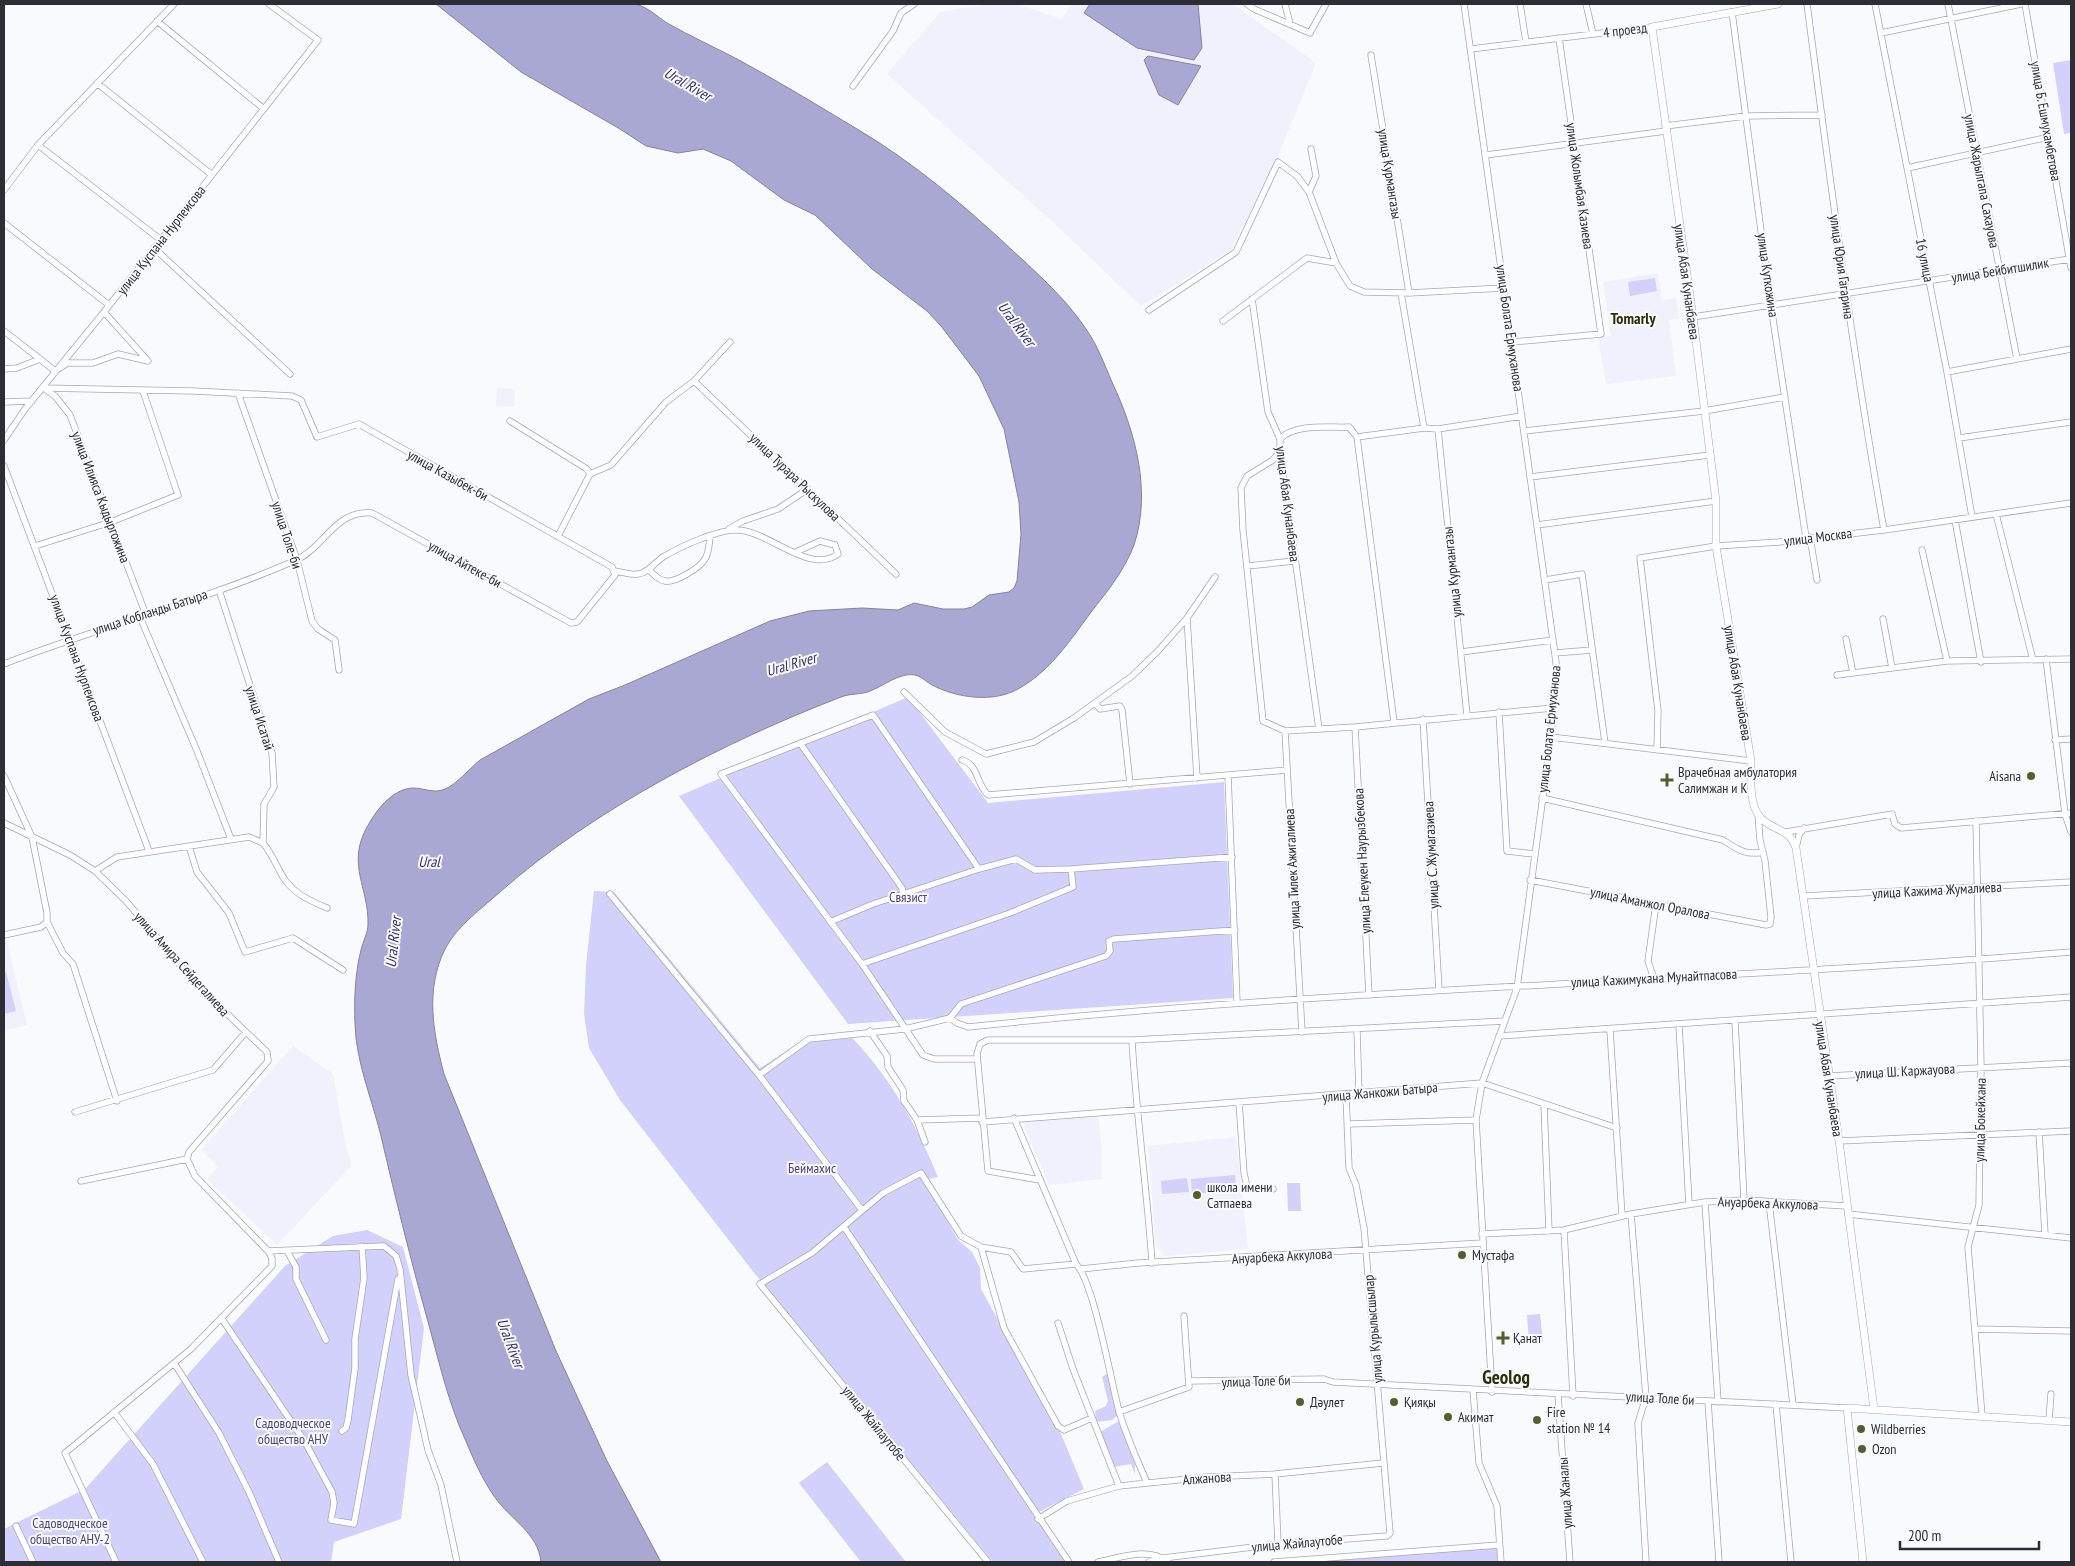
<svg xmlns="http://www.w3.org/2000/svg" width="2075" height="1566" font-family="'PT Sans Narrow',sans-serif">
<style>
.built{fill:#f0f1fd}
.green{fill:#d1d1fb}
.water{fill:#a8a8d3;stroke:#8383a4}
.lines{fill:none;stroke-linecap:round;stroke-linejoin:round}
.minor-casing{stroke:#a6a6bc;stroke-width:7}
.tertiary-casing{stroke:#a6a6bc;stroke-width:8}
.minor{stroke:#fff;stroke-width:5.5}
.tertiary{stroke:#fff;stroke-width:7}
.poi-dot{fill:#575e2c;stroke:#f9fafe;stroke-width:2}
.labels{text-anchor:middle;dominant-baseline:central;stroke-width:4;stroke-linejoin:round;paint-order:stroke}
.street-label{font-size:14px;fill:#2d2d35;stroke:#f9fafe}
.poi-label{font-size:14px;fill:#2d2d35;stroke:#f9fafe;text-anchor:start}
.park-label{font-size:14px;fill:#4a467e;stroke:#f9fafe}
.water-label{font-size:15px;font-style:italic;fill:#363066;stroke:#f9fafe}
.quarter-label{font-size:16px;font-weight:bold;fill:#2a2f05;stroke:#f9fafe}
.district-label{font-size:19px;font-weight:bold;fill:#2a2f05;stroke:#f9fafe}
</style>
<rect width="100%" height="100%" fill="#f9fafe"/>
<path class="built" d="M987,4h30l45,15 10,-15h161l83,59 -40,98 -45,89 -90,56 -86,-82 -168,-150 53,-62z
M1658,273l4,27 14,-2 3,20 -10,2 7,56 -70,8 -8,-47 13,-1 -8,-54z
M497,388l18,1 -1,18 -18,-1z
M4,941h3l20,84 -23,6z
M293,1046l40,28 12,69 7,22 -75,80 -70,-66 11,-12 -17,-17z
M1098,1115l4,35v29l-53,6 -27,-64z
M1236,1137l12,112 -84,7 -8,-11 -8,-99z"/>
<path class="green" d="M2071,60v73l-7,1 -11,-71z
M1655,278l2,13 -27,5 -2,-14z
M908,697l80,106 236,-21 9,216 -385,26 -169,-228z
M594,891l20,1 146,176 40,-25 52,-5c39,40 65,88 86,139l-14,3 34,60 14,12 8,16 1,21 80,145 23,55 -45,23 33,50h-79l-238,-288 -135,-174 -31,-52 -5,-34 2,-49z
M4,972h2l10,39 -12,3z
M1235,1175l1,15 -44,4 -1,-15z
M1187,1178l2,14 -27,2 -1,-13z
M1287,1183h13l1,28h-13z
M367,1230l36,17 21,81 -23,191 -67,23 -3,20h-327v-33l81,-40 200,-223 48,-30z
M1540,1314l3,28 -14,1 -2,-28z
M1108,1373l10,42 -6,5 -16,2 -1,-11 11,-5 2,-5 -6,-24z
M1119,1421l16,43v10l-4,-10 -18,3 -13,-35z
M827,1462l79,100h-45l-62,-79z
M1497,1547l1,15h-194z"/>
<path class="water" d="M436,4c46,0 92,0 138,0 19,0 40,-3 59,0 13,1 23,12 34,19 23,13 47,24 70,36 41,22 80,46 120,70 56,33 108,77 155,121 27,25 54,49 74,79 12,17 18,35 26,53 23,49 40,109 22,163 -8,21 -22,41 -36,58 -24,31 -45,67 -80,86 -25,14 -61,9 -86,-4 -10,-6 -13,-12 -26,-10 -14,3 -23,11 -36,16 -9,4 -19,2 -29,6 -117,45 -247,112 -341,195 -19,17 -43,34 -55,57 -20,41 -12,83 -1,125l112,277 51,110 54,101h-120c-3,-30 -31,-42 -47,-66 -12,-17 -21,-38 -29,-57 -16,-35 -25,-73 -35,-110 -18,-64 -34,-128 -49,-193 -9,-37 -25,-74 -26,-112 -1,-25 0,-50 6,-74 2,-9 7,-17 7,-26 1,-35 -21,-59 -2,-95 9,-17 25,-40 47,-41 11,0 21,6 32,1 11,-4 24,-20 35,-29l109,-61 36,-14 145,-64 39,-10 53,-3 36,2 16,-7 29,6h21l8,-2 17,-12 20,-3 5,-4 3,-7 4,-47 -2,-32 -15,-73 -25,-53 -38,-50 -14,-15 -55,-42 -57,-54 -31,-15 -53,-39 -28,-12 -25,4 -32,-7 -26,-17 -99,-57z
M1090,4h108l4,44 -8,12 -57,-12 -53,-35z
M1148,56l53,10 -23,39 -19,-10 -15,-35z"/>
<g class="lines">
<g class="minor-casing">
<path id="minor" d="M1247,4l7,5 56,24 16,-29
M1285,4l5,20
M1464,4l92,658 -5,75 -34,251 -35,95 -6,37 16,272
M1520,4l6,38
M1586,4l7,30
M1807,4c23,176 46,351 77,526
M1875,4l72,368 25,145
M1948,4l69,355
M2025,4l46,264
M1732,12l39,294 35,232
M157,21l107,88
M1881,33l140,-29
M1471,49l181,-22
M1371,55l38,238
M97,83l115,92
M853,86l40,-55 8,-18 13,-9
M1665,126l81,-10 76,-1
M38,145l123,95
M1486,155l180,-24
M1907,168l142,-31
M4,190l34,-45 136,-141
M1309,192l7,-16 -5,-27
M4,223l105,82
M154,248l136,126
M1401,293l23,135
M1252,299l16,113 12,27
M1149,310l87,-58 42,-90 19,14 12,16 27,71 14,23 14,6 45,1 95,-5
M104,312l44,49
M1693,317l377,-58
M1223,321l84,-63 29,5
M4,331l36,28
M1512,342l89,-8 -42,-296
M4,369l13,-1 23,-9 15,12 13,-8h25l25,-9 30,7
M1947,372l124,-23
M694,381l202,193
M45,389l10,7 15,19 76,200
M238,393l59,167 15,61 6,8 17,11 4,30
M4,402l28,-1
M510,421l77,48 3,5
M1438,429l29,286
M1524,431l180,-20 81,-14
M1357,437l67,-9 14,1 84,-13
M1959,438l112,-16
M4,440l21,-31 79,-97 214,-272 -49,-36
M1280,451l-7,9 -26,16 -6,12 2,42 20,191 22,10 70,-4 198,-19
M4,466l145,385
M1530,477l180,-22
M1996,514l37,146
M1955,520l26,142
M1537,525l179,-24
M729,529l14,-8 35,-12 30,-20
M558,536l32,-62 21,-9 55,-63 28,-21 36,-39
M1810,537l7,43
M35,546l76,-24 67,-27 -35,-104
M1922,550l25,111
M1247,566l48,-5
M649,570c4,4 9,10 16,11 10,2 35,-13 40,-22 4,-6 4,-15 5,-22
M615,571c7,1 15,4 23,3 10,-1 16,-11 25,-17 16,-10 52,-26 71,-27 33,-2 74,46 104,24l-3,-9 -15,-4 -24,11
M1545,580l37,-6 23,169
M219,590l53,163 2,34 -10,17 -1,39c10,12 14,25 22,37 11,15 26,21 42,28
M140,617l57,134 34,88
M1187,618l10,160
M1883,619l9,49
M1846,639l7,34
M1461,652l92,-12
M1555,653l37,-3
M2046,659l19,155 6,18
M4,664c95,-37 196,-62 290,-103 30,-12 41,-52 78,-48l199,110 6,-1 38,-47 -3,-8 -253,-143 -42,13 -16,-37 -9,-4 -98,-5 -151,-3
M1837,675l110,-14 124,-2
M904,692l41,40 41,22 48,-12 40,-24 58,-42 26,-25 29,-33 28,-41
M1095,703l5,6 20,-3 2,4 8,74
M1499,712l8,139 27,3
M1423,719l16,271
M1355,727l14,268
M1319,729l-39,-278v-12c15,-16 49,-11 69,-12l8,10 37,285
M1285,731l17,301
M1551,737l200,24
M2055,740l16,-1
M800,743l102,145 1,7
M1657,750l1,-39 -18,-153 76,-12 63,-4 105,-12 187,-27
M962,760c17,5 14,24 26,35l299,-25
M1228,775l9,227
M4,776l28,61 15,76v9l16,31 10,11 44,137
M1542,798l181,42c14,9 23,16 40,12
M1976,821l5,246 -2,138 -11,42 14,169
M4,823l66,32 25,16 31,30 71,84 70,67 1,9 -79,91 -2,7
M1786,832l106,-18 3,10 6,4 170,-15
M189,846l8,26 32,41 16,39 48,-14 50,32
M1796,848l3,-13 5,-7
M1071,869l161,-12
M95,871l22,-14 132,-20 14,6
M1530,880l236,45 4,-1 1,-7 -6,-56 -5,-21 -2,-26
M610,894l149,181 103,135
M1803,896l268,-14
M830,922l43,-18 106,-35 -106,-154 -152,59 141,190 61,91 11,4h43
M4,935l37,-8 6,-5
M862,964l148,-51 63,-26 -2,-18 -36,1 -19,-11 -37,10
M1654,979l-6,-18 8,-57
M950,1018l7,5 11,4c367,-39 736,-45 1103,-75
M1735,1021l9,179
M1679,1025l10,179
M1357,1030l2,64
M1610,1030l12,186
M870,1031l17,25 1,11 15,23 1,11 13,19 8,22
M1499,1036l572,-39
M1132,1040c4,74 15,148 20,223
M759,1075l50,-36 96,-10 45,-11 11,-14 145,-48 4,-5 -1,-10 5,-2 121,-9
M1829,1076l242,-13
M1239,1102l5,71 3,14 4,2h22
M1544,1104l5,127
M75,1112l138,-42 32,-37
M1014,1118l62,146c18,18 35,118 43,147 7,25 18,48 28,72
M917,1120l65,-2
M982,1122l500,-39 135,45
M1348,1124l128,-4
M2039,1132l6,102
M1839,1141l232,-10
M187,1159l8,17 73,75 116,-5 12,10 4,13 11,106 17,75 13,35 16,77
M1040,1180l-52,-9 -11,-117 3,-10 8,-4h144l373,-19
M81,1181l106,-22
M1705,1202l13,200
M1769,1202l24,203
M1631,1214l15,183 -8,26 8,139
M1848,1214l223,24
M844,1227l225,335
M1564,1230l9,166
M1482,1234l82,-4 67,-16 74,-12 39,-2 103,6
M981,1247l30,5 12,17 53,-5
M287,1251l9,16v12l30,61
M1081,1269l57,-6 345,-20
M222,1319l83,123 27,50 2,11 -3,17 23,4 44,-245
M1058,1323l15,46 46,117
M1975,1329l96,2
M174,1363l45,70 30,59 30,70
M1189,1381l135,-2 9,3 514,26
M1473,1390l6,73 18,43 4,56
M1558,1395l12,167
M1708,1401l11,161
M1776,1404l15,158
M114,1412l39,52 50,98
M1119,1412l70,-25 -5,-71
M2049,1420l2,-26
M342,1431l4,-3 2,-8 7,-52v-29l9,-61 -2,-32
M1275,1474l3,70
M1038,1519l29,-18 52,-15 88,-9 68,-3 108,-11
M16,1526l17,36
M116,1562l-51,-109 126,-104 81,-83v-8l-4,-7
M988,1562l-228,-278 52,-31 71,-60 38,-20 40,63 20,11 23,81 54,98 6,4 28,-12
M1098,1562c21,-4 51,-16 70,0
M1149,1562l14,-4 115,-14 109,-8 3,-3 -26,-305 -8,-43 -7,-17 -3,-73
M1274,1562l225,-17"/>
</g>
<g class="tertiary-casing">
<path id="tertiary" d="M1778,4l-126,23 41,290 23,184v45l35,215c0,18 -3,48 13,60 13,10 26,9 32,27l43,293 35,268
M1863,1562l-16,-154 224,14"/>
</g>
<use href="#minor" class="minor"/>
<use href="#tertiary" class="tertiary"/>
</g>
<g class="poi-dot">
<circle cx="2031" cy="776" r="5"/>
<path d="M1664.5 772.5h5v5h5v5h-5v5h-5v-5h-5v-5h5z"/>
<circle cx="1197" cy="1195" r="5"/>
<circle cx="1462" cy="1255" r="5"/>
<path d="M1500.5 1330.5h5v5h5v5h-5v5h-5v-5h-5v-5h5z"/>
<circle cx="1300" cy="1402" r="5"/>
<circle cx="1394" cy="1402" r="5"/>
<circle cx="1448" cy="1417" r="5"/>
<circle cx="1537" cy="1420" r="5"/>
<circle cx="1861" cy="1429" r="5"/>
<circle cx="1862" cy="1449" r="5"/>
</g>
<g class="labels">
<g class="street-label">
<text transform="translate(1625 30) rotate(-7)">4 проезд</text>
<text transform="translate(2046 121) rotate(80)">улица Б. Ешмухамбетова</text>
<text transform="translate(1390 174) rotate(81)">улица Курмангазы</text>
<text transform="translate(1982 181) rotate(79)">улица Жарылгапа Сахауова</text>
<text transform="translate(1580 186) rotate(82)">улица Жолымбая Казиева</text>
<text transform="translate(161 240) rotate(-52)">улица Куспана Нурпеисова</text>
<text transform="translate(1925 260) rotate(79)">16 улица</text>
<text transform="translate(1842 267) rotate(82)">улица Юрия Гагарина</text>
<text transform="translate(2000 270) rotate(-9)">улица Бейбитшилик</text>
<text transform="translate(1768 275) rotate(82)">улица Куткожина</text>
<text transform="translate(1687 282) rotate(82)">улица Абая Кунанбаева</text>
<text transform="translate(1510 328) rotate(82)">улица Болата Ермуханова</text>
<text transform="translate(448 475) rotate(29)">улица Казыбек-би</text>
<text transform="translate(795 477) rotate(44)">улица Турара Рыскулова</text>
<text transform="translate(101 497) rotate(69)">улица Илияса Кыдыргожина</text>
<text transform="translate(1288 504) rotate(83)">улица Абая Кунанбаева</text>
<text transform="translate(287 535) rotate(72)">улица Толе-би</text>
<text transform="translate(1818 537) rotate(-7)">улица Москва</text>
<text transform="translate(465 564) rotate(29)">улица Айтеке-би</text>
<text transform="translate(1452 572) rotate(-96)">улица Курмангазы</text>
<text transform="translate(150 612) rotate(-18)">улица Кобланды Батыра</text>
<text transform="translate(77 658) rotate(70)">улица Куспана Нурпеисова</text>
<text transform="translate(1738 683) rotate(81)">улица Абая Кунанбаева</text>
<text transform="translate(260 718) rotate(72)">улица Исатай</text>
<text transform="translate(1549 729) rotate(-84)">улица Болата Ермуханова</text>
<text transform="translate(1431 855) rotate(-93)">улица С. Жумагазиева</text>
<text transform="translate(1362 861) rotate(-93)">улица Елеукен Наурызбекова</text>
<text transform="translate(1292 869) rotate(-93)">улица Тилек Ажигалиева</text>
<text transform="translate(1937 890) rotate(-3)">улица Кажима Жумалиева</text>
<text transform="translate(1650 903) rotate(11)">улица Аманжол Оралова</text>
<text transform="translate(182 964) rotate(48)">улица Амира Сейдегалиева</text>
<text transform="translate(1654 978) rotate(-3)">улица Кажимукана Мунайтпасова</text>
<text transform="translate(1905 1071) rotate(-3)">улица Ш. Каржауова</text>
<text transform="translate(1829 1079) rotate(81)">улица Абая Кунанбаева</text>
<text transform="translate(1380 1092) rotate(-5)">улица Жанкожи Батыра</text>
<text transform="translate(1980 1120) rotate(-89)">улица Бокейхана</text>
<text transform="translate(1768 1203) rotate(2)">Ануарбека Аккулова</text>
<text transform="translate(1282 1256) rotate(-3)">Ануарбека Аккулова</text>
<text transform="translate(1373 1329) rotate(-95)">улица Курылысшылар</text>
<text transform="translate(1256 1381) rotate(-2)">улица Толе би</text>
<text transform="translate(1660 1398) rotate(3)">улица Толе би</text>
<text transform="translate(874 1423) rotate(51)">улица Жайлаутобе</text>
<text transform="translate(1207 1478) rotate(-4)">Алжанова</text>
<text transform="translate(1565 1493) rotate(-94)">улица Жаналы</text>
<text transform="translate(1297 1543) rotate(-5)">улица Жайлаутобе</text>
</g>
<g class="poi-label">
<text x="1678" y="772">Врачебная амбулатория<tspan x="1678" dy="16">Салимжан и К</tspan></text>
<text x="2021" y="776" text-anchor="end">Aisana</text>
<text x="1207" y="1187">школа имени<tspan x="1207" dy="16">Сатпаева</tspan></text>
<text x="1472" y="1255">Мустафа</text>
<text x="1513" y="1338">Қанат</text>
<text x="1310" y="1402">Дәулет</text>
<text x="1404" y="1402">Қияқы</text>
<text x="1547" y="1412">Fire<tspan x="1547" dy="16">station № 14</tspan></text>
<text x="1458" y="1417">Акимат</text>
<text x="1871" y="1429">Wildberries</text>
<text x="1872" y="1449">Ozon</text>
</g>
<g class="park-label">
<text x="908" y="897">Связист</text>
<text x="812" y="1168">Беймахис</text>
<text x="293" y="1423">Садоводческое<tspan x="293" dy="16">общество АНУ</tspan></text>
<text x="70" y="1523">Садоводческое<tspan x="70" dy="16">общество АНУ-2</tspan></text>
</g>
<g class="water-label">
<text transform="translate(688 84) rotate(30)">Ural River</text>
<text transform="translate(1017 324) rotate(53)">Ural River</text>
<text transform="translate(791 664) rotate(-16)">Ural River</text>
<text x="429" y="861">Ural</text>
<text transform="translate(393 942) rotate(-84)">Ural River</text>
<text transform="translate(511 1343) rotate(69)">Ural River</text>
</g>
<g class="quarter-label">
<text x="1633" y="318">Tomarly</text>
</g>
<g class="district-label">
<text x="1506" y="1377">Geolog</text>
</g>
</g>
<rect width="2075" height="1566" fill="none" stroke="#2d2d35" stroke-width="10"/>
<path d="M1900 1541v8h139v-8" fill="none" stroke="#2d2d35" stroke-width="2.5"/>
<text x="1908" y="1541" font-size="15" fill="#2d2d35" stroke="#f9fafe" stroke-width="4" paint-order="stroke">200 m</text>
</svg>
